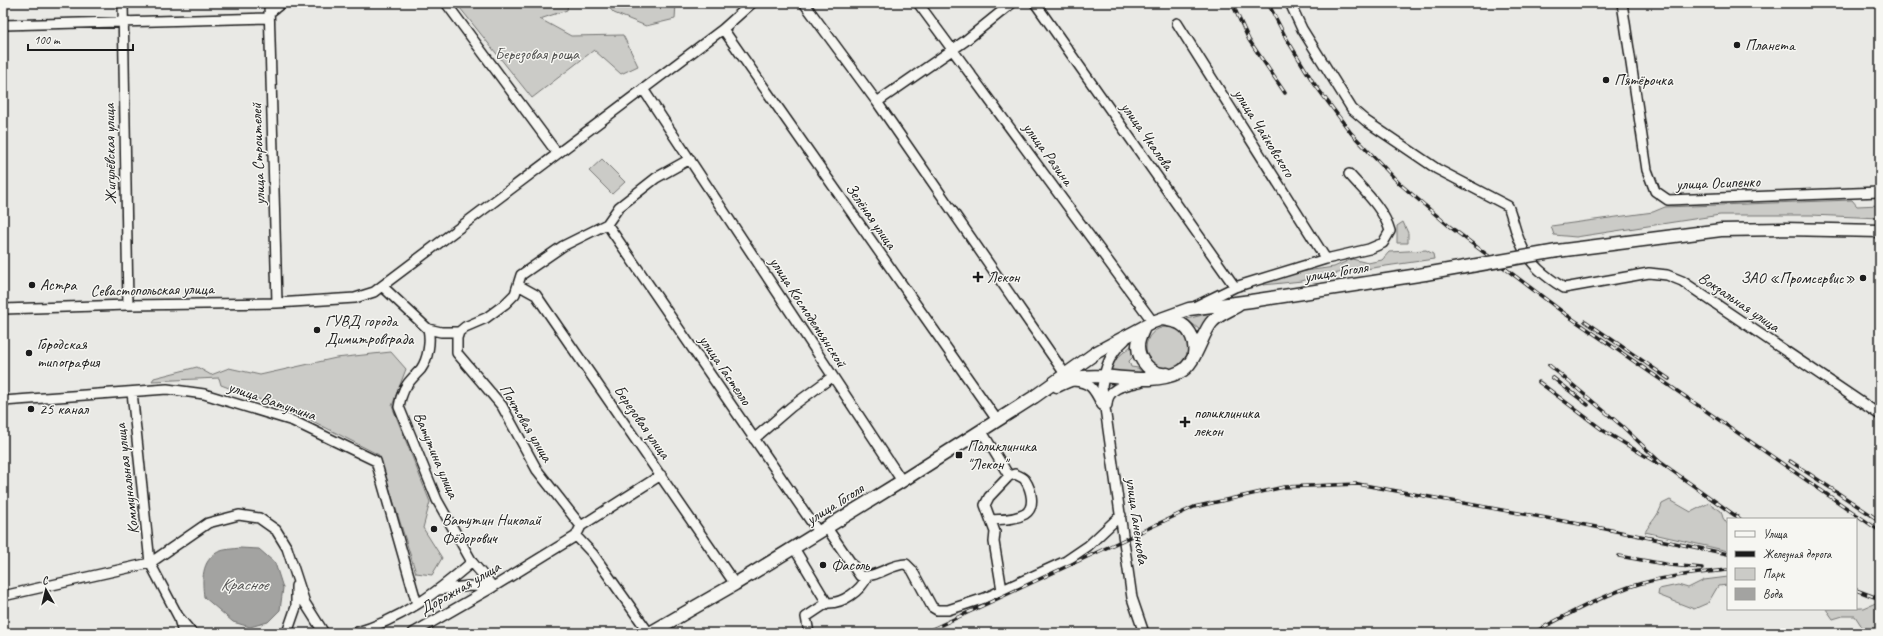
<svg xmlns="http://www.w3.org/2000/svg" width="1883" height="636" font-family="Caveat,sans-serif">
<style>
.green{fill:#cbcbc7;stroke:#747472}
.water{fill:#a3a3a1;stroke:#6d6d6c}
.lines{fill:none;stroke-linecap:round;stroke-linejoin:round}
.minor-casing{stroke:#1c1c1c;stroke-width:12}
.major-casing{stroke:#1c1c1c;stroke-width:15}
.minor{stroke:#f6f6f2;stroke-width:9}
.major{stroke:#f6f6f2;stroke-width:12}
.rail-casing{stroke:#1c1c1c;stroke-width:3.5}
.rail{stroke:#f6f6f2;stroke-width:2;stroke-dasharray:6;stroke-linecap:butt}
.major-bridge-casing{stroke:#1c1c1c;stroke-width:15;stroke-linecap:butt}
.major-bridge{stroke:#f6f6f2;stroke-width:12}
.poi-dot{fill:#1c1c1c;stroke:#f6f6f2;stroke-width:1.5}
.labels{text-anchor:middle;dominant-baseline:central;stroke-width:3;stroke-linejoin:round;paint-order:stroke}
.poi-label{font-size:16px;fill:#1c1c1c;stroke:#f6f6f2;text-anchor:start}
.park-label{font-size:16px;fill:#51514f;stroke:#f6f6f2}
.street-label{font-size:16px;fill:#1c1c1c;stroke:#f6f6f2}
.water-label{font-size:17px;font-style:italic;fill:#525251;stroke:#f6f6f2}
</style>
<rect width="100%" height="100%" fill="#e9e9e5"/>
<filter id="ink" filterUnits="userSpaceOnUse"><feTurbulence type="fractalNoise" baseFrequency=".025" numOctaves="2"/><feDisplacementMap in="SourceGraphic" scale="8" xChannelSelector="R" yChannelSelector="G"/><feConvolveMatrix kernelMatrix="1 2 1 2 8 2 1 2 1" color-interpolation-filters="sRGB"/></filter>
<g filter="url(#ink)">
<path class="green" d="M456,3h112l-1,7 -27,9 31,17 52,-1 15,31 -17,8 -27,-24 -62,48z
M605,3h71l-1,16 -29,7 -32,-13z
M602,159l23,23 -13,12 -23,-23z
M1852,200l5,6 23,-1v13l-69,-3h-91l-144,22 -22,-2 -3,-9 102,-14 12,-5z
M1403,222l5,11v10h-11v-17z
M1426,250l7,4 1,5 -117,17 -15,5 -39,4 -1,-2 37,-11 35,-5 18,-8 16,4 14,-3 7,-8z
M1218,311l-17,20 -14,-12z
M1146 348a21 21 0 1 1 42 0a21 21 0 1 1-42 0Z
M1132,345l1,12 -4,4 2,6 7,1 6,7 -31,-2 -3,-4 6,-10z
M391,352l15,17 -14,37 38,96 -7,26 19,30 -10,17 -16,-2 -37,-118 -78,-40 -80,-30 -2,-7 -67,3 2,-3 43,-11 14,8 18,-7 31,7 76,-17z
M1670,500l21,12 18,-9 12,8 2,7 5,7v26l-83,-19c6,-10 14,-17 17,-28z
M1728,577v8l-10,1 -10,17 -14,6 -36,-14 1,-6 19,-4 10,3 16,-8z
M1878,602l2,1v30h-14l-11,-17h-12l-10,3 -7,-10 38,-1z"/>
<path class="water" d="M240,548l19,1 16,14 8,25 -3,22 -12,12 -18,5 -17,-5 -29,-25c-2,-17 -3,-36 14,-45 6,-3 16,-3 22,-4z"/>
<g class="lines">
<g class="minor-casing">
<path id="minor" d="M123,3l5,302
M269,3l8,300
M446,3l111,150
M804,3l73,99 188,272
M918,3l235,319
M1035,3l200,284
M1290,3l12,26 50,80 14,12 71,48 71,37c5,12 7,26 13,38 8,20 25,33 43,44l85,-15 18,2 15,6 198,134
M1622,3l25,167 8,21 13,9 212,-8
M269,13l13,-10
M1177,23l149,236
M3,25l266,-7
M723,29l274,391
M643,89l259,392
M877,102l88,-61 47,-38
M607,224l212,309
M518,285l18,10 199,289
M382,286l46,43 13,3h18
M1196,306l39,-19 91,-28 43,-10 14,-6 7,-12c-6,-22 -26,-40 -41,-57
M3,309l125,-4 149,-2 78,-5 19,-6 349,-263 29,-26
M428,329c3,12 0,30 -7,40 -7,8 -16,15 -19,26 -2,4 -2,8 -3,12l38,93 35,62 21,25
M459,332l6,-5 21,-9 19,-14 10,-10 6,-19 42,-29 44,-22 12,-17 37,-29 34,-19
M459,332l-2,6v15l45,53 35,64 44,56
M1125,340c-15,13 -20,27 -23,47l30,211 12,35
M1073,381c18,1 21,8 29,24
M132,392l18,171 28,53 14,17
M3,401l164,-12 37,5 89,27 83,40 41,143
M1107,405c0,-18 19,-20 33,-23
M981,430l28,46 -20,21 -4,8 10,27 -1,10 8,48
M754,439l37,-32 41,-30
M991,520c12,-1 23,0 34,-6 11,-7 6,-25 0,-34 -2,-3 -6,-4 -10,-6l-6,2
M827,528l33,48c17,2 30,-12 46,-12l6,6 20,37 5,3h11l37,-12 81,-37 22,-15 33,-31
M576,536l17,18 56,79
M794,548l33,55 -21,14 3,16
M438,590l31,-4 23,1
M3,596l147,-33 58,-40 31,-8 20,3 17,12 11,18 18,55 19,30
M827,603c16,1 34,-13 40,-26
M179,619l4,14
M287,633l9,-26v-21
M354,633c47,-13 82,-40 118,-71
M413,633l80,-46 83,-51 5,-10 80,-51"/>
</g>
<g class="major-casing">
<path id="major" d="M1557,251l164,-21 63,-1 96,2
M1162,319c6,1 14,2 19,5 10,6 15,19 13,30
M1144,327c-2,6 -6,12 -6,19 0,14 14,30 29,28
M1057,386c8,-4 17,-8 26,-9 32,-4 65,10 97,-5 15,-7 21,-36 31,-49 6,-8 17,-12 26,-17
M650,633l85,-49 167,-103 132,-84 63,-45 56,-30 36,-13 62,-8 174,-27"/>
</g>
<use href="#minor" class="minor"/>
<use href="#major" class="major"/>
<g class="rail-casing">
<path id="rail" d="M1232,3l17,37 36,53
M1268,3l17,33 28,46 38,51 49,51 49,42 115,87 316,218
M1585,321l84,58
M1549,365l73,61 38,36 80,57
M1552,377l36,28
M1539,382l65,49 53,32
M1790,461l90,60
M1619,556l51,9 32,3
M1856,590l24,9
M924,633l270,-126 90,-20 74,-3 238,43 132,27
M1533,633c31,-17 63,-34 96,-46 29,-10 68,-14 99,-17"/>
</g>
<use href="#rail" class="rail"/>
<g class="major-bridge-casing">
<path id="major-bridge" d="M1425,274l132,-23"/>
</g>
<use href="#major-bridge" class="major-bridge"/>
</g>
</g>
<g class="poi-dot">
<circle cx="1737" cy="45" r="4"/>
<circle cx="1606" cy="80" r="4"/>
<path d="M976 271h4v4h4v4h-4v4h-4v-4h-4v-4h4z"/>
<circle cx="1863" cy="278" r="4"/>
<circle cx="32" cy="285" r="4"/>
<circle cx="317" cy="330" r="4"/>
<circle cx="29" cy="353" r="4"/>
<circle cx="31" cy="409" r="4"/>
<path d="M1183 416h4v4h4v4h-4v4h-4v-4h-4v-4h4z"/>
<rect x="955" y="451" width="8" height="8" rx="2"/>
<circle cx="434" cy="529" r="4"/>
<circle cx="823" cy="565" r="4"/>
</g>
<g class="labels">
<g class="poi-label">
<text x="1745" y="45">Планета</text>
<text x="1614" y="80">Пятёрочка</text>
<text x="987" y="277">Лекон</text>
<text x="1855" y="278" text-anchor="end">ЗАО «Промсервис»</text>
<text x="40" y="285">Астра</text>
<text x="325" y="321">ГУВД города<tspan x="325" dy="18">Димитровграда</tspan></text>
<text x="37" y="344">Городская<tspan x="37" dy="18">типография</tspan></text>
<text x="39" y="409">25 канал</text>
<text x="1194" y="413">поликлиника<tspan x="1194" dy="18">лекон</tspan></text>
<text x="967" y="446">Поликлиника<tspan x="967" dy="18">"Лекон"</tspan></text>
<text x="442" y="520">Ватутин Николай<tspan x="442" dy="18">Фёдорович</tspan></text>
<text x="831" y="565">Фасоль</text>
</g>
<g class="park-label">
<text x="537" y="54">Березовая роща</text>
</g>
<g class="street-label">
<text transform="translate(1264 133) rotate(58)">улица Чайковского</text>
<text transform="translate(1147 136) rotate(55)">улица Чкалова</text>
<text transform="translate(110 154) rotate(-91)">Жигулёвская улица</text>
<text transform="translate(258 154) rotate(-92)">улица Строителей</text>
<text transform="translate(1048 154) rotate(54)">улица Разина</text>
<text transform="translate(1718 183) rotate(-2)">улица Осипенко</text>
<text transform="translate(871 216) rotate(55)">Зелёная улица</text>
<text transform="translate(1336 272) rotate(-9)">улица Гоголя</text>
<text transform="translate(152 290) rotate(-1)">Севастопольская улица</text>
<text transform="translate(1739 302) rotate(34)">Вокзальная улица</text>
<text transform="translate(808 312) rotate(57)">улица Космодемьянской</text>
<text transform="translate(725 370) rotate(56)">улица Гастелло</text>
<text transform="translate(272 401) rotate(19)">улица Ватутина</text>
<text transform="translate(642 422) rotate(55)">Березовая улица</text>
<text transform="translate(526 423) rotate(59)">Почтовая улица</text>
<text transform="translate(436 455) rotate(67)">Ватутина улица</text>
<text transform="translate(127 479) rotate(-97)">Коммунальная улица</text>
<text transform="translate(835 504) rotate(-32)">улица Гоголя</text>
<text transform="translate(1137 521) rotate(82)">улица Ганенкова</text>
<text transform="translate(460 588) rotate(-30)">Дорожная улица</text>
</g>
<g class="water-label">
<text x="244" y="584">Красное</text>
</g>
</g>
<rect width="1883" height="636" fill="none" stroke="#f6f6f2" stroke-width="16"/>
<rect x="8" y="8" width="1867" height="620" fill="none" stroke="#1c1c1c" stroke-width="1.5" filter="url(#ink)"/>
<rect x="1727" y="518" width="130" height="92" fill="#f6f6f2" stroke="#9f9f9c"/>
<rect x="1735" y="531" width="20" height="6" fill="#f6f6f2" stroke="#9f9f9c"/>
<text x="1763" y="538" font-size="12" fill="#1c1c1c">Улица</text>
<rect x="1735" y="551" width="20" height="6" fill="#1c1c1c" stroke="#9f9f9c"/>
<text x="1763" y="558" font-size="12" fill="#1c1c1c">Железная дорога</text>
<rect x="1735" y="568" width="20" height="12" fill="#cbcbc7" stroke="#9f9f9c"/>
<text x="1763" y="578" font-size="12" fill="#1c1c1c">Парк</text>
<rect x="1735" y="588" width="20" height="12" fill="#a3a3a1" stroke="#9f9f9c"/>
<text x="1763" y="598" font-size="12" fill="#1c1c1c">Вода</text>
<g transform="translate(46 590) rotate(352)" stroke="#f6f6f2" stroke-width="3" paint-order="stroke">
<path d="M0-3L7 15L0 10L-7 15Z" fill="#1c1c1c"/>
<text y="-6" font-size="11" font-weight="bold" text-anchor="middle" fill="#1c1c1c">С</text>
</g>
<path d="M28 44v6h105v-6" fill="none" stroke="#1c1c1c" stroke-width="2"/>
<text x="34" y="44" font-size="12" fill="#1c1c1c" stroke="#f6f6f2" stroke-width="3" paint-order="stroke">100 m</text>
</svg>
